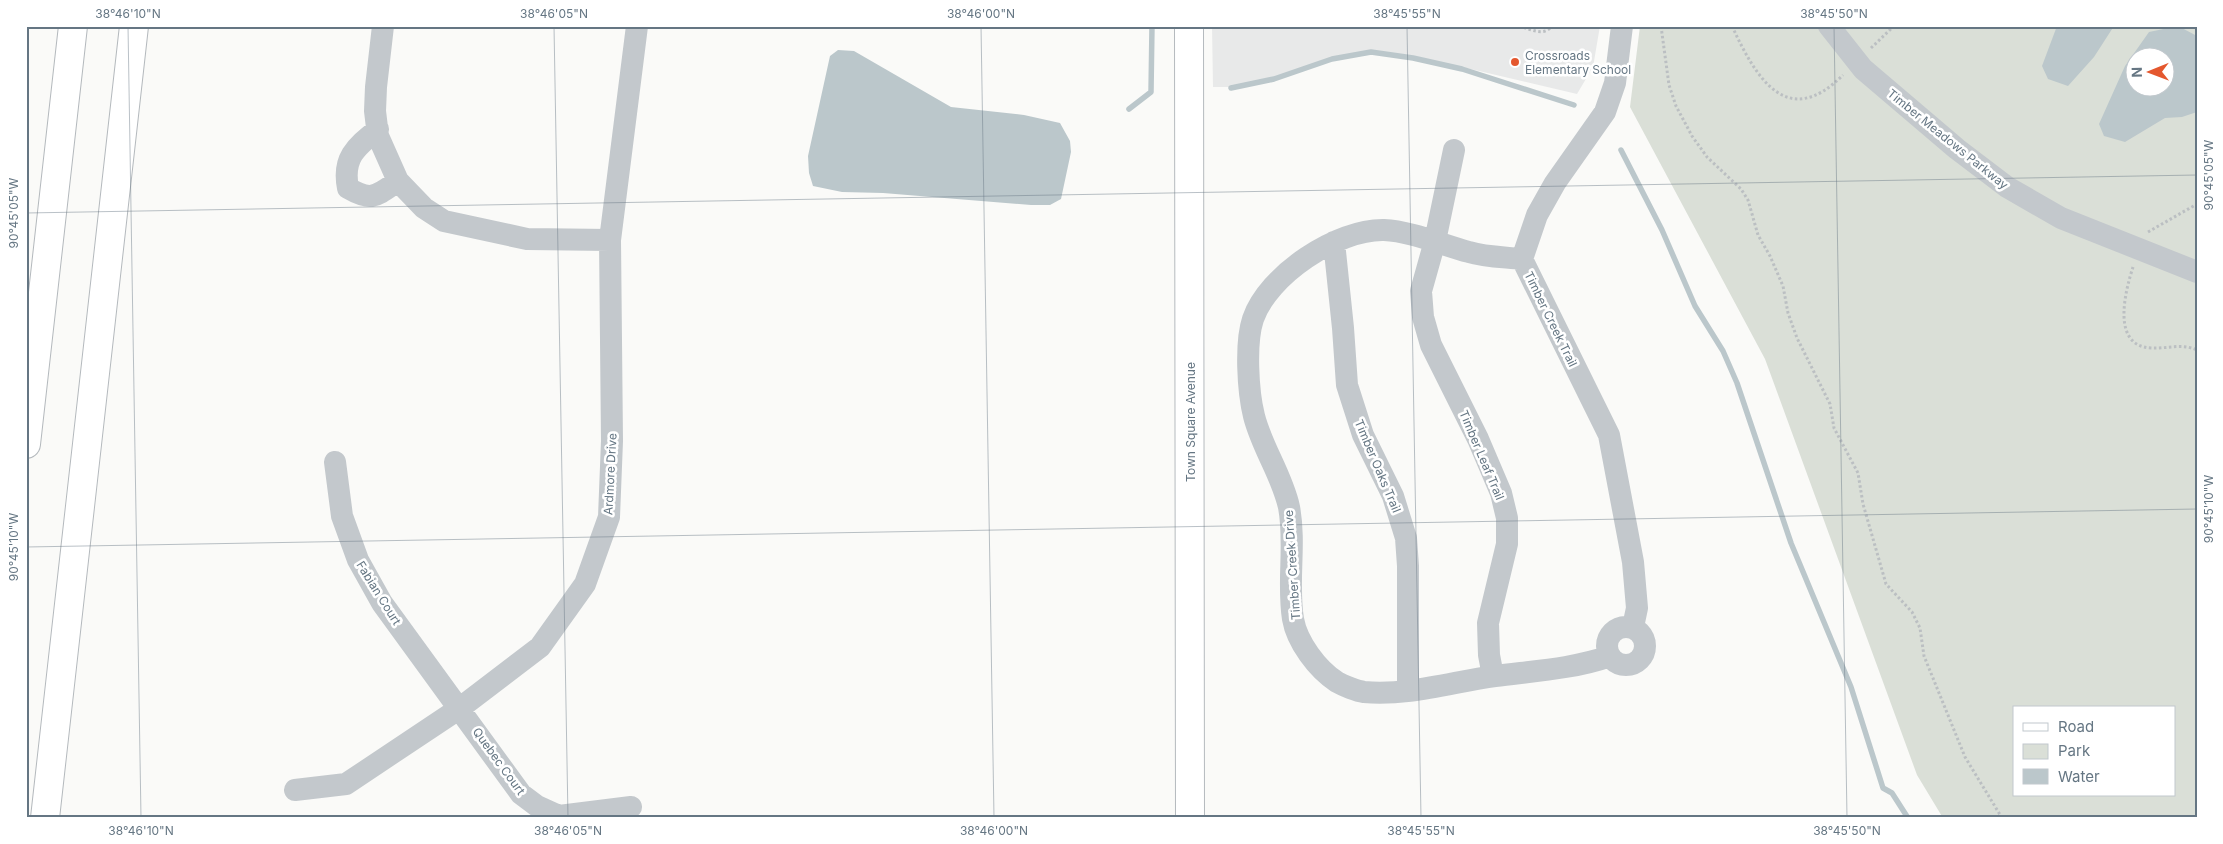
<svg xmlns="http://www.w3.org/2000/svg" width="2223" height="844" font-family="Inter,sans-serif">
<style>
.built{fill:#e8e9e9}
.green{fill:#dadfd7;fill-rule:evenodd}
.water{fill:#bbc7cb;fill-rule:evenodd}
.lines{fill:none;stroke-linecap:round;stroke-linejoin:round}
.stream{stroke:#bbc7cb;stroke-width:5.5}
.major-casing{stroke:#b5babe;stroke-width:30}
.highway-casing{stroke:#b4b9bd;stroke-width:30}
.path{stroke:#bbbfc2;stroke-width:3;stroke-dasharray:2.5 2.5;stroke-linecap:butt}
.minor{stroke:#c3c8cc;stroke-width:22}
.major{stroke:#fff;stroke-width:28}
.highway{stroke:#fff;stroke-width:28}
.ticks{fill:none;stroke:#657683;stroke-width:1;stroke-opacity:0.45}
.poi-dot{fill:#e4572e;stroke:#fff;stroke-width:2}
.labels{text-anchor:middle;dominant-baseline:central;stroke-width:5;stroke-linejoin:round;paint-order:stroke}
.poi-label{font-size:12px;fill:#657683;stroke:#fff;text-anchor:start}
.street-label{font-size:12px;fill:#657683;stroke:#fff}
.neatline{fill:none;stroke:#657683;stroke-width:2}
.ticks-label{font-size:12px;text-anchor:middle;fill:#657683}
</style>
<rect width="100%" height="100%" fill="#fafaf8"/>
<path class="built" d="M1212,26h388l-7,41 -16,27 -115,-27 -91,-16 -38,6 -59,21 -43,9h-18z"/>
<path class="green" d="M1640,26h557v792h-254l-26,-43 -152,-416 -135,-252zM2136,58h30v30h-30zM2014,708h160v87h-160z"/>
<path class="water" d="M2057,26h57l-20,31 -26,29 -20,-7 -6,-13z
M2178,26l19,10v76l-15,5 -17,1 -40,24 -21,-6 -5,-12 26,-58 24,-34zM2136,58h30v30h-30z
M838,50l16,1 97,56 73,8 36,8 10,18 1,11 -10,47 -11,6h-19l-148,-12 -41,-1 -29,-6 -4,-13 -1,-17 22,-100z"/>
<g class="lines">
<path class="stream" d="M1231,88l43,-9 58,-20 39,-7 42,6 49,11 112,36
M1129,109l22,-17 1,-66
M1621,150l41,80 33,76 28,45 14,32 54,160 60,144 32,101 9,5 16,25"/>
<g class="major-casing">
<path id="major" d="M1189,26l1,792"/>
</g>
<g class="highway-casing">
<path id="highway" d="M26,444l47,-418
M45,818l89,-792"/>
</g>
<path class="path" d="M1519,26c11,3 25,11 33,0
M1661,26l8,59 7,21 16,30 15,21 34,32 7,11 10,35 12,21 13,30 5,27 9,25 33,66 4,24 24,45 5,31 23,80 26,28 8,16 4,28 41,101 37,61
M1732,26c24,52 55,105 111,49
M1871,48l23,-22
M2148,232l49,-28
M2133,267c-8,25 -22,79 18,81 15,1 31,-5 46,2"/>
<path class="minor" d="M383,26l-7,61 -1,24 3,25 20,45 26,27 20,13 83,18 83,1
M1622,26l-7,57 -10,29 -50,71 -18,32 -15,44 87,176 24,127 4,46 -4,19
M1829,26l34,43 94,80 50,38 54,31 136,54
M378,129c-22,18 -36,29 -30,59 24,14 28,8 50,-7
M1454,150l-19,91 -14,50 2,26 8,28 47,94 23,54 6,25v26l-19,79 1,32 4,21
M1334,242l9,86 4,57 16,50 30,61 13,42 2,28v125
M1522,259c-18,-2 -37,-2 -53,-7 -26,-7 -59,-21 -85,-22 -47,-1 -116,45 -131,89 -8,24 -5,73 1,97 8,32 28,59 35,91 7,37 -2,75 4,112 4,23 24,50 44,63 7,4 20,9 27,10 44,4 88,-10 131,-16 38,-5 78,-7 115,-20
M335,462l7,54 16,44 24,43 139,191 16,12 22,10 72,-9
M1607 646a19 19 0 1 1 38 0a19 19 0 1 1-38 0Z
M295,790l51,-6 114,-76 80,-61 45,-63 24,-67 3,-76 -2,-201 27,-214"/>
<use href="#major" class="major"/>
<use href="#highway" class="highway"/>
</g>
<path class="ticks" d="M128,26l13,792M554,26l14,792M981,26l13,792M1407,26l14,792M1834,26l13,792M26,213l2171,-38M26,547l2171,-38"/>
<circle class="poi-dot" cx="1515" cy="62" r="5"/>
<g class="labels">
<g class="poi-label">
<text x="1525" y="55">Crossroads<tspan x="1525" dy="14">Elementary School</tspan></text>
</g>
<g class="street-label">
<text transform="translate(1948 139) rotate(39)">Timber Meadows Parkway</text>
<text transform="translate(1551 319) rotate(64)">Timber Creek Trail</text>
<text transform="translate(1190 422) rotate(-90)">Town Square Avenue</text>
<text transform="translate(1482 455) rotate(67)">Timber Leaf Trail</text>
<text transform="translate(1378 466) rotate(67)">Timber Oaks Trail</text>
<text transform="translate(610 474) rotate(-87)">Ardmore Drive</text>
<text transform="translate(1292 565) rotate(-94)">Timber Creek Drive</text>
<text transform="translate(379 593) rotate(58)">Fabian Court</text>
<text transform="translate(499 761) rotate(54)">Quebec Court</text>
</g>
</g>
<rect width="2223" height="844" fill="none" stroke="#ffffff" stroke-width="55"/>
<rect x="2013" y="706" width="162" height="90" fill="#ffffff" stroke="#c1c8cd"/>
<rect x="2023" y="723" width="25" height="8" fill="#ffffff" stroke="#c1c8cd"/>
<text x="2058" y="732" font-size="15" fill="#657683">Road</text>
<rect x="2023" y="744" width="25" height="15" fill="#dadfd7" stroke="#c1c8cd"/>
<text x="2058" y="756" font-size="15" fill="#657683">Park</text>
<rect x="2023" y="769" width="25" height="15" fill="#bbc7cb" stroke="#c1c8cd"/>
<text x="2058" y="782" font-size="15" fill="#657683">Water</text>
<g transform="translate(2150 72) rotate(269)"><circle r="24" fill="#ffffff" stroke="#c1c8cd"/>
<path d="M0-4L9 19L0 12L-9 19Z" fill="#e4572e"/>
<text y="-8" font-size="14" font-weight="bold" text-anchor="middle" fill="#657683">N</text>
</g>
<rect x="28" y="28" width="2168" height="788" class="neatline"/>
<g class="ticks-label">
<text x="128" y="18">38°46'10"N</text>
<text x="554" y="18">38°46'05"N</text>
<text x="981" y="18">38°46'00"N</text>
<text x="1407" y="18">38°45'55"N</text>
<text x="1834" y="18">38°45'50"N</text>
<text transform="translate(2209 175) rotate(-90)" y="4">90°45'05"W</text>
<text transform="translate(14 213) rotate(-90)" y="4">90°45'05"W</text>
<text transform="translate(2209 509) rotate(-90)" y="4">90°45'10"W</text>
<text transform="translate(14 547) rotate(-90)" y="4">90°45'10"W</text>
<text x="141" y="835">38°46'10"N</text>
<text x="568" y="835">38°46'05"N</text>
<text x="994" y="835">38°46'00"N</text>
<text x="1421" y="835">38°45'55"N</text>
<text x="1847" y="835">38°45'50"N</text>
</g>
</svg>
